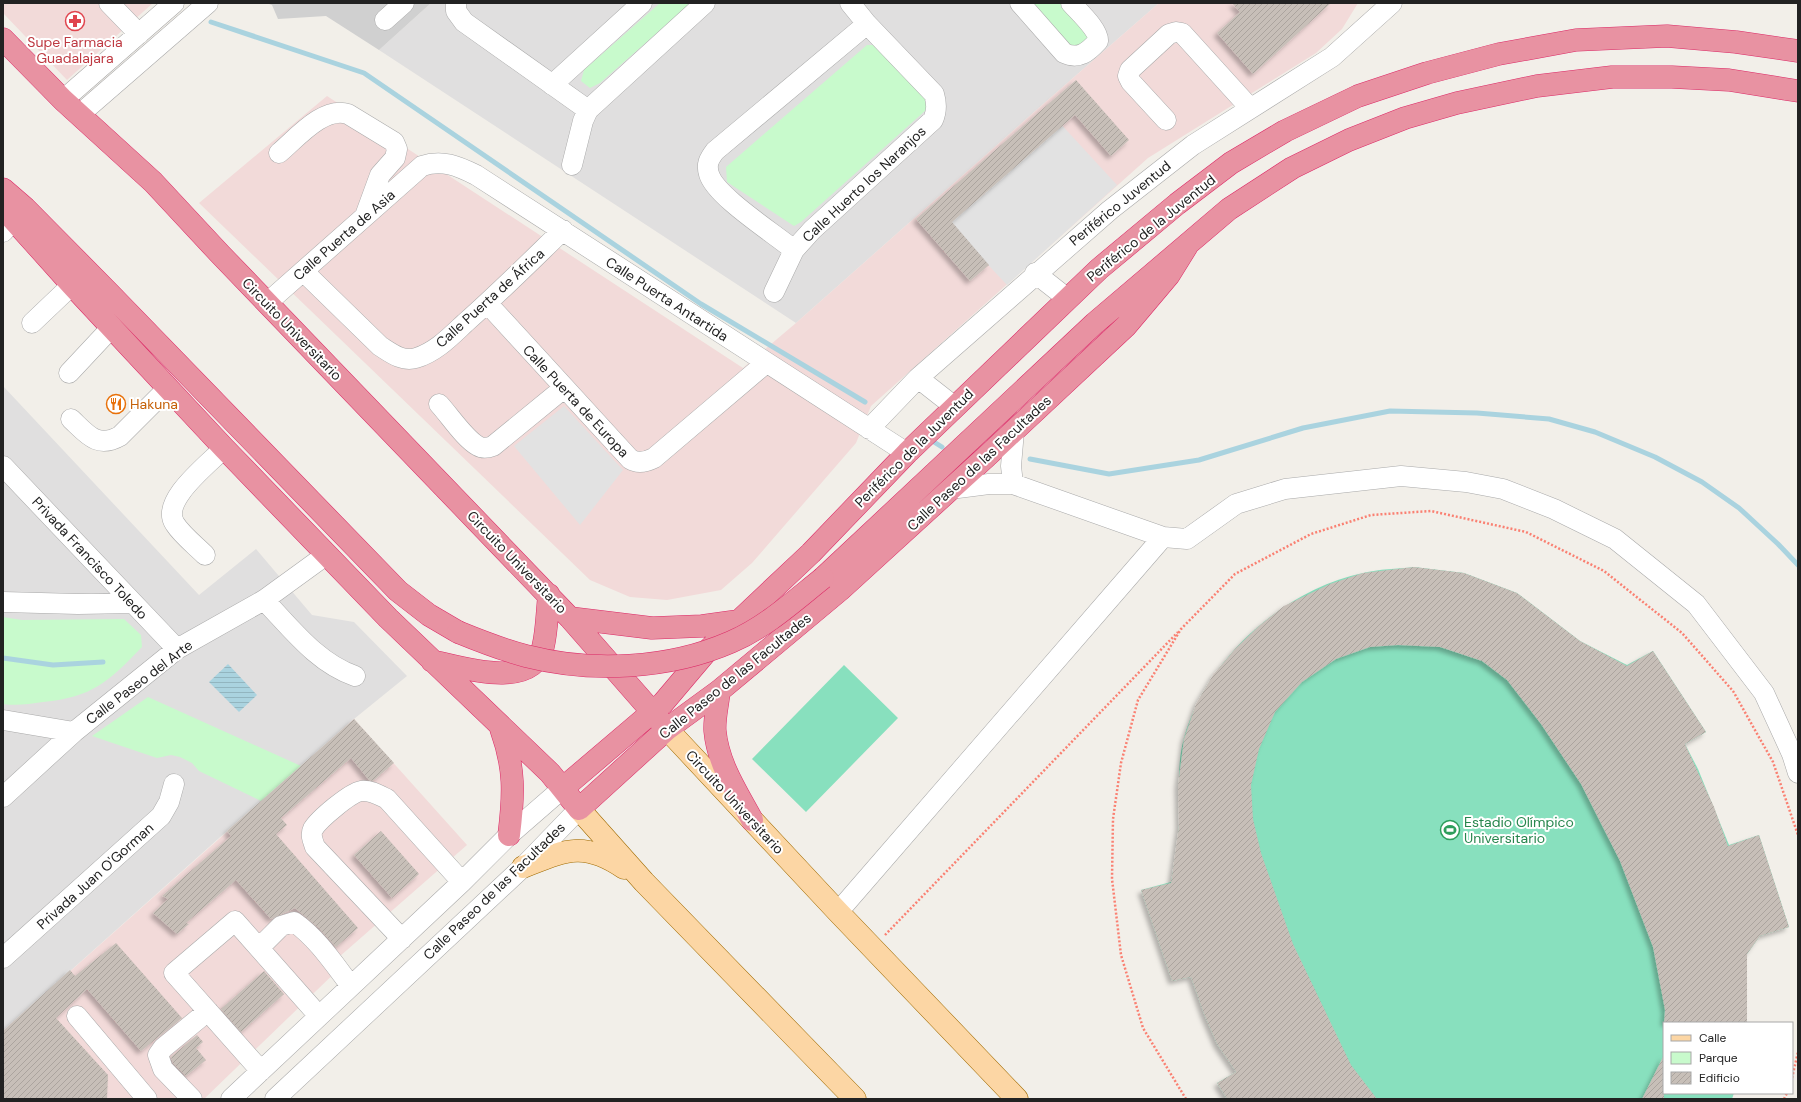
<svg xmlns="http://www.w3.org/2000/svg" width="1801" height="1102" font-family="'DM Sans',sans-serif">
<style>
.residential{fill:#e0dfdf}
.commercial{fill:#f2dad9}
.religious{fill:#d0d0d0}
.park{fill:#c8facc}
.pitch{fill:#88e0be}
.parking{fill:#e2e2e2}
.water{fill:url(#water-rules)}
.lines{fill:none;stroke-linecap:round;stroke-linejoin:round}
.stream{stroke:#aad3df;stroke-width:5}
.building{fill:url(#building-hatch);filter:url(#shadow)}
.minor-casing{stroke:#a9a9a9;stroke-width:21}
.major-casing{stroke:#a06b00;stroke-width:23}
.highway-casing{stroke:#dc2a67;stroke-width:23}
.path{stroke:#fa8072;stroke-width:2.5;stroke-dasharray:2 2;stroke-linecap:butt}
.minor{stroke:#fff;stroke-width:20}
.major{stroke:#fcd6a4;stroke-width:22}
.highway{stroke:#e892a2;stroke-width:22}
.highway-bridge-casing{stroke:#dc2a67;stroke-width:23;stroke-linecap:butt}
.highway-bridge{stroke:#e892a2;stroke-width:22}
.labels{text-anchor:middle;dominant-baseline:central;stroke-width:4;stroke-linejoin:round;paint-order:stroke}
.health-label{font-size:14px;fill:#be3a42;stroke:#fff}
.street-label{font-size:14px;fill:#222;stroke:#fff}
.food-label{font-size:14px;fill:#c56008;stroke:#fff;text-anchor:start}
.leisure-label{font-size:14px;fill:#27864d;stroke:#fff;text-anchor:start}
</style>
<defs>
<pattern id="water-rules" width="6" height="5" patternUnits="userSpaceOnUse"><rect width="6" height="5" fill="#aad3df"/><path d="M0 2.5h6" fill="none" stroke="#92b5bf"/></pattern>
<pattern id="building-hatch" width="6" height="6" patternUnits="userSpaceOnUse"><rect width="6" height="6" fill="#c7bfb8"/><path d="M-1 1l2-2M0 6l6-6M5 7l2-2" fill="none" stroke="#aba49e"/></pattern>
<filter id="shadow"><feDropShadow dx="-3.5" dy="3.5" stdDeviation="2" flood-color="#0004"/></filter>
</defs>
<rect width="100%" height="100%" fill="#f2efe9"/>
<path class="residential" d="M431,3h728l-125,109 -238,211 -417,-273z
M3,386l196,209 57,-46 56,66 42,7 53,54 -53,43 -127,112 -224,200z"/>
<path class="commercial" d="M3,3h150l-86,77 -64,-67z
M1159,3h199l-16,26 -26,24 -168,105 -277,248 -15,37 -104,120 -31,27 -54,10 -37,-3 -40,-17 -391,-377 128,-107 416,272 53,-45 238,-211z
M354,719l113,126 -128,112 6,6 -141,136h-190l-11,-68z"/>
<path class="religious" d="M266,3h165l-52,47 -53,-34 -48,3 -6,-14z"/>
<path class="park" d="M660,3h31l-91,80 -10,5 -9,-7 3,-11z
M1030,3h30l29,33 -1,10 -18,3z
M867,45h12l47,55v10l-125,112 -7,4 -67,-44 -1,-15z
M3,617l19,3 102,-1 17,16 1,12c-34,35 -49,50 -99,55 -14,2 -26,4 -40,2z
M148,697l153,69 -40,35 -62,-30 -7,-8 -12,-6 -9,-2 -14,3 -65,-22z"/>
<path class="pitch" d="M1414,567l50,6 53,20 63,48 47,24 26,-14 53,81 -21,12 13,25 31,76 30,-10 30,92 -29,9 -13,18v69h-83v70h70l-2,6h-505l-10,-16 19,-11 -19,-28 -13,-30 -13,-37 -19,4 -31,-91 30,-8c3,-18 7,-38 8,-57 1,-29 -3,-58 5,-87 22,-79 99,-148 179,-165 16,-4 34,-4 51,-6z
M844,665l54,53 -92,94 -54,-53z"/>
<path class="parking" d="M1058,121l59,64 -110,100 -59,-63z
M564,406l59,64 -43,55 -66,-79z"/>
<path class="water" d="M228,664l29,31 -18,17 -30,-30z"/>
<g class="lines">
<path class="stream" d="M211,22l153,51 337,231 164,98
M934,442l8,5
M1030,459l79,15 90,-14 104,-32 87,-17 87,2 72,6 46,13 60,25 47,25 37,26 39,36 20,21
M3,658l50,7 50,-3"/>
</g>
<path class="building" d="M1232,3h99l-78,71 -36,-41 23,-21z
M1076,80l53,60 -18,16 -36,-41 -123,107 37,43 -19,16 -54,-62z
M1414,567l50,6 53,20 63,48 47,25 26,-15 53,81 -21,12 29,63 14,39 31,-11 30,92 -29,9 -13,18v69h-83l1,-13 -12,-63 -33,-86 -39,-77 -40,-60 -34,-44 -25,-19 -42,-14 -42,-2 -28,2 -34,12 -34,23 -27,30 -16,37 -8,36 2,34 8,34 32,91 58,121 26,34h-150l-10,-16 19,-11 -19,-28 -13,-30 -13,-37 -19,4 -31,-91 30,-7 8,-57 -1,-41 6,-46 12,-35 17,-29 22,-26 24,-23 25,-20 46,-22 33,-11z
M354,719l40,44 -21,18 -4,-1 -18,-22 -70,60 6,7 -11,9 82,94 -22,19 -17,-19 -24,-20 -24,11 -35,-39 -50,43 3,1 -12,10 -24,-21 15,-14 -6,-3 69,-60 -4,-5z
M381,831l38,43 -27,24 -38,-43z
M116,943l66,75 -41,33 -54,-62 -31,29 52,57 -1,24h-104v-68l67,-61 5,6z
M264,971l20,23 -43,38 -20,-23z
M197,1035l6,7 -7,6 10,12 -20,16 -13,-13 -2,-6z
M1664,1055v44h-22z"/>
<g class="lines">
<g class="minor-casing">
<path id="minor" d="M109,3l30,31
M456,3v8l8,11 124,88
M850,3l17,21 67,70c3,10 3,17 -1,26l-121,110 -18,20c-19,-16 -79,-54 -85,-76 -3,-10 0,-15 6,-23l152,-127
M1020,3l44,50c15,7 24,-1 34,-12 1,-11 -19,-29 -27,-38
M385,20l19,-17
M552,85l90,-82
M63,100l111,-97
M79,115l129,-112
M1166,120l-35,-38 -3,-6 2,-6 39,-36 7,-2 6,1 68,75
M279,153c17,-14 44,-47 69,-39l46,28 3,7 -2,9 -15,17 -15,41
M572,165l11,-44 5,-11 117,-107
M3,232l11,-13
M303,271l77,75c11,7 22,16 36,12 20,-6 35,-22 49,-35 34,-30 66,-62 98,-93
M1035,273l33,26
M774,292l20,-42
M267,303l155,-137c20,-7 36,0 54,9l431,278
M487,303l143,156c8,5 16,3 24,-1l112,-95
M32,323l40,-38
M69,373l43,-46
M918,378l37,29
M439,404c11,12 26,35 39,42 5,3 10,2 15,0l71,-58
M71,419c16,15 26,30 49,17l48,-48
M869,429l49,-51 192,-168 83,-65 139,-88 60,-54
M3,466l174,183
M1013,484l-2,-18 3,-35
M950,489l39,-5h24l150,53 24,2 49,-35 49,-15 116,-13 65,6 37,7 51,20 61,30 81,65 68,89 28,61 6,19
M205,555c-10,-10 -23,-20 -30,-31 -16,-23 35,-61 49,-76
M264,600c27,28 53,63 91,76
M3,602l75,2 55,-1
M3,720l71,12
M3,797l71,-65 103,-83 87,-49 62,-45
M838,912l325,-375
M402,939l-87,-92c-2,-6 -5,-12 -2,-18 6,-10 37,-36 48,-38 10,-1 18,4 26,8l75,83
M259,948l22,-22 13,-4c23,16 40,42 57,64
M3,958l158,-142 8,-14 5,-18
M77,1016l70,83
M261,1071l-87,-98 61,-52 84,95
M192,1099l-29,-30 -5,-14 5,-7 45,-37
M231,1099l231,-217 47,-47 54,-47
M275,1099l248,-232 56,-58"/>
</g>
<g class="major-casing">
<path id="major" d="M667,729l171,183 179,187
M579,809l65,73 211,217
M523,867c41,-16 60,-27 101,1"/>
</g>
<g class="highway-casing">
<path id="highway" d="M3,39l60,61 90,82 67,72 350,364 91,104
M3,189l22,19 84,85 289,298 31,24 29,17
M3,208l69,77 152,163 164,170 162,155 29,36 88,-80 52,-38 121,-101 147,-134 139,-130 43,-51 18,-29
M823,578l272,-255 134,-114 63,-41 57,-28 56,-22 52,-15 80,-17 75,-9h60l57,3 69,11
M570,618l82,10 50,-2 36,-5 2,3
M432,661c29,6 100,30 111,-14 4,-16 4,-35 6,-52
M719,691c-1,13 -5,28 -4,40 3,33 22,61 37,89
M501,729c14,39 13,65 8,106
M563,788l100,-85 44,-52 104,-98 96,-100 192,-184 78,-65 54,-41 54,-32 73,-35 69,-23 72,-19 77,-14 91,-4 69,6 62,9"/>
</g>
<path class="path" d="M885,935l293,-303
M1792,1078l6,-26
M1186,1099l-43,-71 -22,-73 -9,-76 1,-60 8,-56 17,-63 43,-71 54,-55 76,-40 60,-19 60,-4 95,21 78,39 78,62 51,58 40,71 25,73
M1784,1099l3,-6"/>
<use href="#minor" class="minor"/>
<use href="#major" class="major"/>
<use href="#highway" class="highway"/>
<g class="highway-bridge-casing">
<path id="highway-bridge" d="M458,632c22,9 45,18 68,24 66,17 143,13 205,-14 35,-15 63,-41 92,-64"/>
</g>
<use href="#highway-bridge" class="highway-bridge"/>
</g>
<defs>
<g id="pharmacy-ring" transform="scale(1)"><circle r="9.5" fill="#fff" stroke="#e0444e" stroke-width="1.5"/><path d="M-2-6h4v4h4v4h-4v4h-4v-4h-4v-4h4Z" fill="#e0444e"/></g>
<g id="restaurant-ring" transform="scale(1)"><circle r="9.5" fill="#fff" stroke="#e8710a" stroke-width="1.5"/><path d="M-5-6h1v4h1v-4h1v4h1v-4h1v5L-1.5 .5V6h-2V.5L-5-1ZM5-6V6H3V1.5H1.5Q1.5-4 5-6Z" fill="#e8710a"/></g>
<g id="stadium-ring" transform="scale(1)"><circle r="9.5" fill="#fff" stroke="#2e9e5b" stroke-width="1.5"/><path d="M0-5a6.5 5 0 1 0 0 10a6.5 5 0 1 0 0-10ZM-3.5-1.8h7v3.6h-7Z" fill="#2e9e5b"/></g>
</defs>
<g fill-rule="evenodd">
<use href="#pharmacy-ring" x="75" y="21"/>
<use href="#restaurant-ring" x="116" y="404"/>
<use href="#stadium-ring" x="1450" y="830"/>
</g>
<g class="labels">
<g class="health-label">
<text x="75" y="42">Supe Farmacia<tspan x="75" dy="16">Guadalajara</tspan></text>
</g>
<g class="street-label">
<text transform="translate(864 184) rotate(-43)">Calle Huerto los Naranjos</text>
<text transform="translate(1120 203) rotate(-39)">Periférico Juventud</text>
<text transform="translate(1151 228) rotate(-39)">Periférico de la Juventud</text>
<text transform="translate(344 235) rotate(-41)">Calle Puerta de Asia</text>
<text transform="translate(490 298) rotate(-42)">Calle Puerta de África</text>
<text transform="translate(667 299) rotate(33)">Calle Puerta Antartida</text>
<text transform="translate(292 329) rotate(46)">Circuito Universitario</text>
<text transform="translate(576 401) rotate(47)">Calle Puerta de Europa</text>
<text transform="translate(914 448) rotate(-45)">Periférico de la Juventud</text>
<text transform="translate(979 463) rotate(-43)">Calle Paseo de las Facultades</text>
<text transform="translate(90 558) rotate(47)">Privada Francisco Toledo</text>
<text transform="translate(517 562) rotate(46)">Circuito Universitario</text>
<text transform="translate(735 676) rotate(-39)">Calle Paseo de las Facultades</text>
<text transform="translate(139 682) rotate(-37)">Calle Paseo del Arte</text>
<text transform="translate(735 802) rotate(47)">Circuito Universitario</text>
<text transform="translate(95 876) rotate(-42)">Privada Juan O'Gorman</text>
<text transform="translate(494 891) rotate(-44)">Calle Paseo de las Facultades</text>
</g>
<g class="food-label">
<text x="130" y="404">Hakuna</text>
</g>
<g class="leisure-label">
<text x="1464" y="822">Estadio Olímpico<tspan x="1464" dy="16">Universitario</tspan></text>
</g>
</g>
<rect width="1801" height="1102" fill="none" stroke="#222222" stroke-width="8"/>
<rect x="1663" y="1022" width="130" height="72" fill="#ffffff" stroke="#a7a7a7"/>
<rect x="1671" y="1035" width="20" height="6" fill="#fcd6a4" stroke="#a7a7a7"/>
<text x="1699" y="1042" font-size="12" fill="#222222">Calle</text>
<rect x="1671" y="1052" width="20" height="12" fill="#c8facc" stroke="#a7a7a7"/>
<text x="1699" y="1062" font-size="12" fill="#222222">Parque</text>
<rect x="1671" y="1072" width="20" height="12" fill="url(#building-hatch)" stroke="#a7a7a7"/>
<text x="1699" y="1082" font-size="12" fill="#222222">Edificio</text>
</svg>
